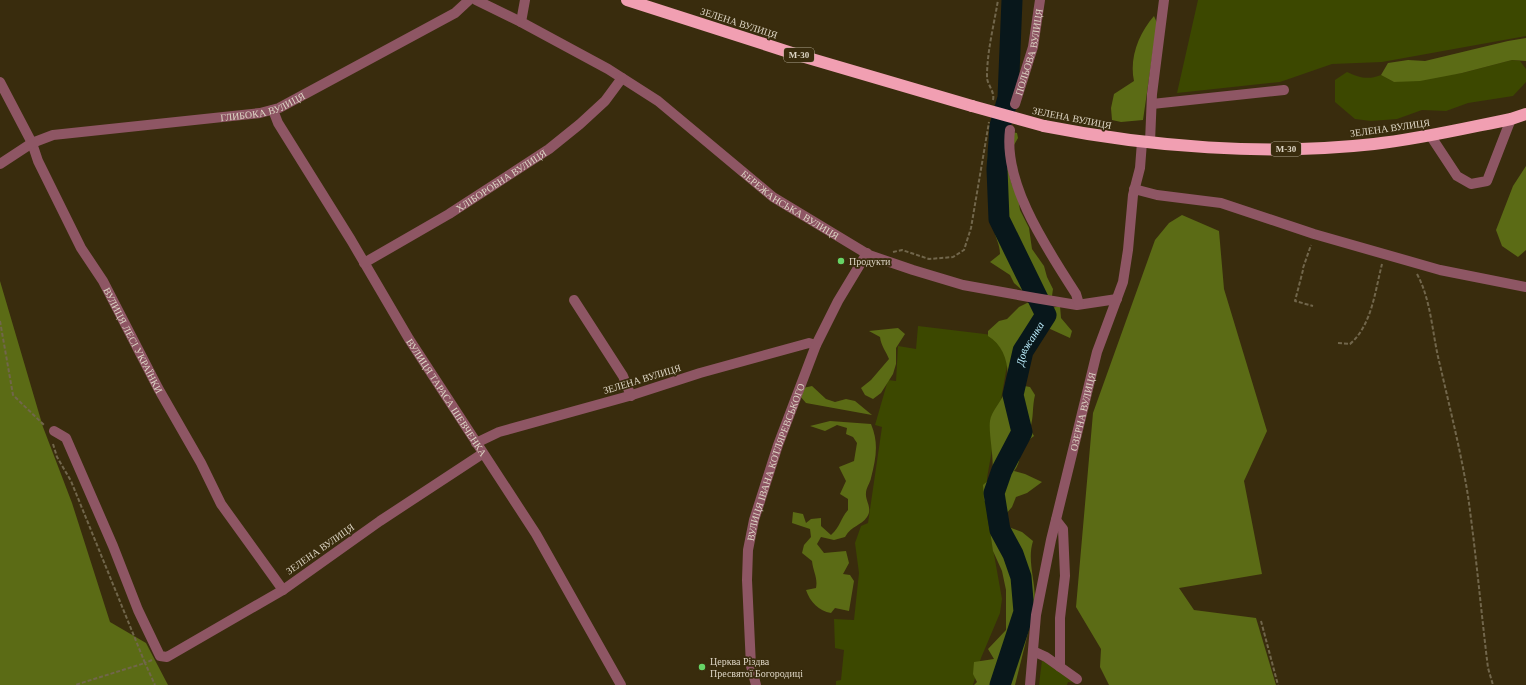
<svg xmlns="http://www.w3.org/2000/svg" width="1526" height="685" font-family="'Times New Roman',serif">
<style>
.green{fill:#3c4800}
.forest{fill:#5b6b15}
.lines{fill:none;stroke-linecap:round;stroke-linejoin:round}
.river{stroke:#08171b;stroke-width:21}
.path{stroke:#71664b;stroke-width:2;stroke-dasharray:4 2;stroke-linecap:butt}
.minor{stroke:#8e5664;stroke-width:10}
.highway{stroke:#f19fb2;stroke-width:12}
.highway-bridge{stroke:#f19fb2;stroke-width:12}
.poi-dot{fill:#67d466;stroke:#392c0d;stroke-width:1.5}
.labels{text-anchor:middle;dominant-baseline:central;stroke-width:3.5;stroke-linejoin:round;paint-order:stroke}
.shield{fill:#392c0d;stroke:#aca28d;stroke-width:1}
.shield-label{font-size:9px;font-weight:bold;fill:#ddd5c4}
.street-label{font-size:10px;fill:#ddd5c4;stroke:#392c0d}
.poi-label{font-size:10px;fill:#ddd5c4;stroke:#392c0d;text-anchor:start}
.water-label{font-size:11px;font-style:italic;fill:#baedfc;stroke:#392c0d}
</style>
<rect width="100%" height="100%" fill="#392c0d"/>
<path class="green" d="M1198,0h328v36l-144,26 -50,2 -52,18 -103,11z
M1512,60l8,1 6,8v13l-13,14 -45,7 -22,8 -24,-1 -25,9 -26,2 -16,-2 -20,-17v-22l12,-8c13,6 21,8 34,3l13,7 68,-9z
M918,326l75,9 15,25 -21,118v37l15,84 -2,14 -19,45 -8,27h-137v-4l5,-1 3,-30 -9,-2 -1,-29 20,1 5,-47 -4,-30 6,-17 7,-3 14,-96 -7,-2 13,-45 8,1 2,-35 18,3z
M1042,660l35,23 -9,-1 -1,3h-28z"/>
<path class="forest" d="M1154,16l3,7 -14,97 -22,2 -9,-2 -1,-12 3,-14 20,-13c-5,-23 5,-48 20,-65z
M1526,38v23l-14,-1 -50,13 -42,8 -26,1 -13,-7 7,-12 20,-3 17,1 83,-20z
M1005,131l12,2 1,5 -4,7 -5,29 3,11 5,7 3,18 9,18 3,21 12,17 3,11 6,12 -1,7 -30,-6 -8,-7 -4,-8 -20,-13 10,-8c0,-12 -7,-19 -6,-30l8,-8 1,-7 -9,-10v-22c-11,-12 -6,-27 -1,-41z
M1526,166v84l-8,7 -16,-11 -6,-16 17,-44z
M1182,215l37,16 5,58 43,142 -23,50 18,93 -83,14 15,22 62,8 20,67h-167l-9,-18 1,-18 -25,-42 17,-194 62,-173 14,-17z
M0,281l43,146 29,76 38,119 36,21 22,42h-168z
M1027,303h8l12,6 13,-3 1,12 11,13 -2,7 -22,-10 -7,8 -15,4 1,14 -8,31 11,2 5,8c-3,12 -1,22 -5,34l4,7c-21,15 -9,21 -20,35l11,3 17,8 -15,11 -11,4 -4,10 -7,8 -14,-5 -7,-10 -1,-15c2,-2 5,-4 7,-6 7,-11 -2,-44 0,-58 1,-9 11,-19 14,-28 8,-19 3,-46 -16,-57v-5l11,-10 8,-2 12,-12z
M898,328l7,6 -9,14v16l-3,10 -12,19 -8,6 -8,-4 -4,-7 10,-8 18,-21c-3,-8 -8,-13 -9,-22l-11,-6z
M812,386l14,13 9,3 11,-3 9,2 17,14 -66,-12 -6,-7 3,-8z
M830,421l41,3c8,19 5,34 0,54 -1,5 -5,10 -5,15 -1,8 7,15 1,24 -6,9 -15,8 -22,20l-11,3 -13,-3 -4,7 7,9 22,-2 3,12 -6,11 7,1 4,6 -5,30 -14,-3 -4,5c-12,-2 -21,-11 -25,-23l10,-2c2,-10 -3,-17 -4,-27l-10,-8 2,-8 7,-8 -1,-8 -18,-6 1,-11 10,2 3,9 5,-4 10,-1v8l10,9c10,-9 9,-16 17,-25v-11l-8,-5 6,-13 -7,-14 15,-6 3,-18 -4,-6 -7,-3 1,-6 -10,-3 -12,6 -15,-5z
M1006,526l16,6 11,9c-7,22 5,44 1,68l-19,76h-41l3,-3 -4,-8 1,-12 20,-3 -6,-10 18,-19v-40l-4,-19 -9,-20 -3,-20z"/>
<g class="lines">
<path class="river" id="s1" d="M1000,685l24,-73 -3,-35 -8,-23 -13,-24 -6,-37 8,-23 20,-38 -9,-37 10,-44 23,-36 -47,-96 -2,-50 3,-43 8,-28 4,-98"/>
<path class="path" d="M993,100c2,-9 -6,-15 -6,-23 0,-26 7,-52 11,-77
M893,252l9,-2 27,9 24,-2 11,-7 7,-22 18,-106
M1303,268l8,-23
M1303,270l-8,31 18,5
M1417,274c15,28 15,61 23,91 10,44 21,87 28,131 8,57 13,115 20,172l5,17
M0,321l13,74 32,31
M1338,343l12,1c22,-19 25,-53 32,-80
M53,444l4,13 14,24 74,182 -70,22
M1261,621l17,64
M152,660l-7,3 10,22"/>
<g class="minor">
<path d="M476,0l45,22"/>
<path id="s2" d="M525,0l-4,22 87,47 50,32 115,96 96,58 44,15 50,15 72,13 42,7 40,-6"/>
<path id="s3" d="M0,82l32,61 6,18 43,87 22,33 55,107 43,75 20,41 62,86"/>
<path id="s4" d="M1015,104l18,-57 7,-47"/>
<path d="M1152,104l132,-14"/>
<path id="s5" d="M273,110l5,13 73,117 58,99 127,195 85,151"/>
<path d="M1010,130c-7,55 38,120 66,164l3,10"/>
<path d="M1430,135l27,41 14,8 16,-3 24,-62"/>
<path d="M1150,142l2,-48 12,-94"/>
<path id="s6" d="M0,164l32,-21 21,-8 207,-22 19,-5 176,-95 14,-13"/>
<path d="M1134,189l23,6 64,8 93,31 126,36 86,17"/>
<path id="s7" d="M364,263l85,-49 100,-65 31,-25 25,-23 17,-23"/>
<path d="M574,300l49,76 8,20"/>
<path d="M54,431l12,7 47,108 25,64 22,46 7,1 116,-67 97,-69 102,-67"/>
<path d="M476,443l23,-11 130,-36 71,-23 109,-30 7,2"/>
<path d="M1056,520l7,9 2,47 -5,42v49"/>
<path d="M1033,651l13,6 31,22"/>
<path id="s8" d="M756,685l-5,-19 -4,-86 1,-30 6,-30 24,-75 38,-100 22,-44 29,-48"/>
<path id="s9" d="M1030,685l6,-70 15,-75 46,-188 26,-70 5,-32 5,-55 7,-27 2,-26"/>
</g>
<path class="highway" d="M627,0l171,55 174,51
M1044,126c106,21 222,30 330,18 46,-5 92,-16 137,-25l15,-5"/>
<path class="highway-bridge" d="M972,106l72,20"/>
</g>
<g class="poi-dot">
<circle cx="841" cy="261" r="4"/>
<circle cx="702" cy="667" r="4"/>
</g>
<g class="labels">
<g class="shield">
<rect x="784" y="48" width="30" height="14" rx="3"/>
<rect x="1271" y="142" width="30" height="14" rx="3"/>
</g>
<g class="shield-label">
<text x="799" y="55">М-30</text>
<text x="1286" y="149">М-30</text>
</g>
<g class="street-label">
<text transform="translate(739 23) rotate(18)">ЗЕЛЕНА ВУЛИЦЯ</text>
<text stroke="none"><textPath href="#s4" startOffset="54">ПОЛЬОВА ВУЛИЦЯ</textPath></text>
<text stroke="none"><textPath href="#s6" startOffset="273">ГЛИБОКА ВУЛИЦЯ</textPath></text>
<text transform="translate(1072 118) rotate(11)">ЗЕЛЕНА ВУЛИЦЯ</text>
<text transform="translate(1390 128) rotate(-8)">ЗЕЛЕНА ВУЛИЦЯ</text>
<text stroke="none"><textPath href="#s7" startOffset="160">ХЛІБОРОБНА ВУЛИЦЯ</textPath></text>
<text stroke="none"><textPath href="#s2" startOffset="349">БЕРЕЖАНСЬКА ВУЛИЦЯ</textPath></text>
<text stroke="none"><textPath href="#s3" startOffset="291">ВУЛИЦЯ ЛЕСІ УКРАЇНКИ</textPath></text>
<text transform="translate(642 379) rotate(-17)">ЗЕЛЕНА ВУЛИЦЯ</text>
<text stroke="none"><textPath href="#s5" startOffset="336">ВУЛИЦЯ ТАРАСА ШЕВЧЕНКА</textPath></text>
<text stroke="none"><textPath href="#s9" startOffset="279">ОЗЕРНА ВУЛИЦЯ</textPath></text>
<text stroke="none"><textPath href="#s8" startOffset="228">ВУЛИЦЯ ІВАНА КОТЛЯРЕВСЬКОГО</textPath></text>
<text transform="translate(320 549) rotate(-35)">ЗЕЛЕНА ВУЛИЦЯ</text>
</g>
<g class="poi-label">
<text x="849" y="261">Продукти</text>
<text x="710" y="661">Церква Різдва<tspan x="710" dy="12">Пресвятої Богородиці</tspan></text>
</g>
<g class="water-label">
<text stroke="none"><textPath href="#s1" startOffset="361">Довжанка</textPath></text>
</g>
</g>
</svg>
